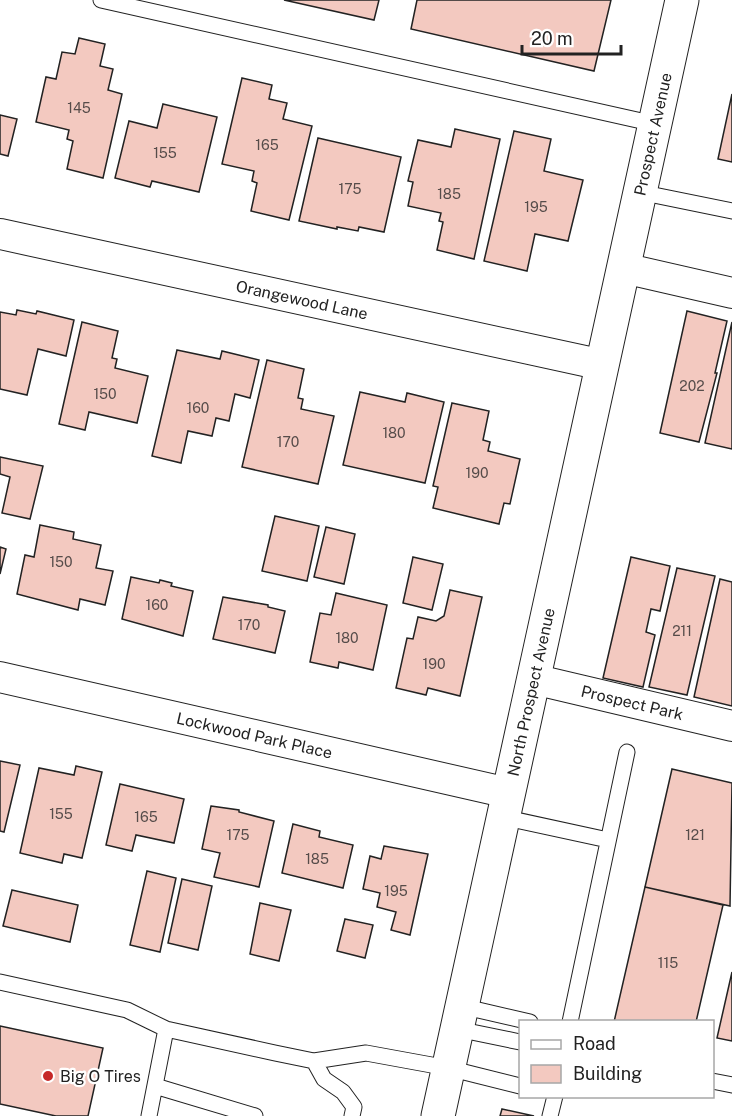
<svg xmlns="http://www.w3.org/2000/svg" width="732" height="1116" font-family="'Public Sans',sans-serif">
<style>
.building{fill:#f3c9c0;stroke:#222;stroke-width:1.5}
.lines{fill:none;stroke-linecap:round;stroke-linejoin:round}
.lane-casing{stroke:#222;stroke-width:17}
.street-casing{stroke:#222;stroke-width:32}
.secondary-casing{stroke:#222;stroke-width:35}
.lane{stroke:#fff;stroke-width:15}
.street{stroke:#fff;stroke-width:30}
.secondary{stroke:#fff;stroke-width:33}
.poi-dot{fill:#c62828;stroke:#fff;stroke-width:2}
.labels{text-anchor:middle;dominant-baseline:central;stroke-width:4.5;stroke-linejoin:round;paint-order:stroke}
.number-label{font-size:14px;fill:#564c4a}
.street-label{font-size:16px;fill:#222;stroke:#fff}
.poi-label{font-size:16px;fill:#222;stroke:#fff;text-anchor:start}
</style>
<rect width="100%" height="100%" fill="#fff"/>
<path class="building" d="M284,0h95l-5,20z
M417,0h194l-17,71 -183,-42z
M79,38l26,6 -5,22 13,3 -5,21 14,4 -19,84 -36,-9 6,-28 -6,-2 2,-9 -33,-8 10,-45 10,2 6,-27 13,2z
M242,78l30,7 -3,14 18,4 -4,16 29,7 -23,94 -38,-9 6,-28 -5,-2 2,-10 -32,-7z
M732,94v68l-14,-3z
M163,104l54,13 -18,75 -47,-11 -2,6 -35,-9 14,-57 28,7z
M0,115l17,4 -9,37 -8,-2z
M455,129l45,10 -26,120 -37,-9 6,-28 -4,-1 2,-8 -33,-7 5,-24 -5,-1 10,-41 33,7z
M514,131l37,8 -7,32 39,9 -15,61 -33,-7 -8,37 -43,-10z
M318,138l83,19 -17,75 -25,-5 -1,4 -21,-4v2l-38,-8z
M17,310l19,4 1,-3 37,9 -8,36 -28,-7 -11,46 -27,-6v-77l16,3z
M687,311l40,10 -12,52h2l-18,69 -39,-9z
M82,322l36,9 -6,27 5,1 -2,9 33,8 -11,47 -48,-11 -4,18 -26,-6z
M732,322v127l-27,-6z
M177,350l43,9 2,-8 37,9 -9,38 -15,-4 -6,27 -13,-3 -4,18 -24,-5 -7,32 -29,-7z
M267,360l37,9 -6,29 5,1 -2,10 33,7 -16,68 -76,-17z
M360,392l45,10 2,-9 37,9 -19,81 -82,-18z
M452,403l37,8 -6,29 7,2 -2,9 32,8 -10,45 -6,-1 -5,21 -66,-16 5,-21 -5,-1z
M0,457l43,9 -13,53 -28,-6 8,-36 -10,-3z
M275,516l44,10 -12,55 -45,-10z
M40,525l34,7 -1,7 28,6 -5,23 17,3 -8,34 -25,-6 -2,11 -61,-16 8,-39 9,2z
M326,527l29,7 -11,50 -30,-7z
M0,547l6,2 -6,25z
M413,557l30,7 -11,46 -29,-7z
M631,557l39,9 -10,45 -9,-2 -5,23 9,3 -12,52 -40,-9z
M677,568l38,8 -28,119 -38,-8z
M131,577l28,6 1,-3 12,3 -1,3 22,5 -10,45 -61,-17z
M720,579l12,3v124l-38,-9z
M450,590l32,7 -22,99 -32,-8 -2,7 -30,-7 11,-50 6,1 5,-22 18,4 8,-5z
M336,593l51,12 -14,65 -34,-8 -1,6 -28,-6 10,-49 11,2z
M223,597l45,8v2l17,4 -10,42 -62,-14z
M0,761l20,4 -16,67 -4,-1z
M76,766l26,6 -20,86 -18,-4 -2,9 -42,-10 19,-85 35,7z
M672,769l60,14 -2,123 -85,-19z
M120,784l64,15 -10,44 -38,-8 -4,16 -26,-6z
M211,806l28,4v2l35,9 -15,66 -45,-10 6,-24 -18,-4z
M293,824l27,7 -1,6 34,8 -10,43 -61,-15z
M384,846l44,8 -18,81 -19,-5 5,-18 -19,-5 3,-14 -17,-4 7,-33 11,3z
M147,871l29,7 -16,74 -30,-7z
M182,879l30,7 -14,64 -30,-7z
M645,887l78,18 -27,117h-82z
M12,890l66,15 -8,37 -67,-16z
M260,903l31,7 -12,51 -29,-7z
M345,919l28,6 -8,33 -28,-7z
M732,972v69l-15,-3z
M0,1026l103,22 -15,68h-32l-56,-12z
M502,1109l32,7h-34z"/>
<g class="lines">
<g class="lane-casing">
<path id="lane" d="M101,0l554,124
M639,192l93,19
M502,817l106,23
M0,982l127,28 39,19 109,24 39,8 52,-8 82,15 72,18
M461,1006l69,16
M570,1022l57,-270
M457,1029l63,13
M314,1061l10,18 19,13 11,15 -2,9
M712,1081l20,4
M155,1086l100,30
M149,1116l17,-87
M550,1116l5,-20"/>
</g>
<g class="street-casing">
<g id="street">
<path id="s1" d="M0,234l603,131"/>
<path d="M623,268l109,25"/>
<path id="s2" d="M0,677l508,116"/>
<path id="s3" d="M533,679l199,47"/>
</g>
</g>
<g class="secondary-casing">
<g id="secondary">
<path id="s4" d="M438,1116l244,-1116"/>
</g>
</g>
<use href="#lane" class="lane"/>
<use href="#street" class="street"/>
<use href="#secondary" class="secondary"/>
</g>
<circle class="poi-dot" cx="48" cy="1076" r="6"/>
<g class="labels">
<g class="number-label">
<text x="79" y="108">145</text>
<text x="267" y="145">165</text>
<text x="165" y="153">155</text>
<text x="350" y="189">175</text>
<text x="449" y="194">185</text>
<text x="536" y="207">195</text>
<text x="692" y="386">202</text>
<text x="105" y="394">150</text>
<text x="198" y="408">160</text>
<text x="394" y="433">180</text>
<text x="288" y="442">170</text>
<text x="477" y="473">190</text>
<text x="61" y="562">150</text>
<text x="157" y="605">160</text>
<text x="249" y="625">170</text>
<text x="682" y="631">211</text>
<text x="347" y="638">180</text>
<text x="434" y="664">190</text>
<text x="61" y="814">155</text>
<text x="146" y="817">165</text>
<text x="238" y="835">175</text>
<text x="695" y="835">121</text>
<text x="317" y="859">185</text>
<text x="396" y="891">195</text>
<text x="668" y="963">115</text>
</g>
<g class="street-label">
<text stroke="none"><textPath href="#s4" startOffset="1005">Prospect Avenue</textPath></text>
<text stroke="none"><textPath href="#s1" startOffset="309">Orangewood Lane</textPath></text>
<text stroke="none"><textPath href="#s4" startOffset="434">North Prospect Avenue</textPath></text>
<text stroke="none"><textPath href="#s3" startOffset="102">Prospect Park</textPath></text>
<text stroke="none"><textPath href="#s2" startOffset="261">Lockwood Park Place</textPath></text>
</g>
<g class="poi-label">
<text x="60" y="1076">Big O Tires</text>
</g>
</g>
<rect x="519" y="1020" width="195" height="78" fill="#ffffff" stroke="#a7a7a7" stroke-width="1.5"/>
<rect x="531" y="1040" width="30" height="9" fill="#ffffff" stroke="#a7a7a7" stroke-width="1.5"/>
<text x="573" y="1050" font-size="18" fill="#222222">Road</text>
<rect x="531" y="1065" width="30" height="18" fill="#f3c9c0" stroke="#a7a7a7" stroke-width="1.5"/>
<text x="573" y="1080" font-size="18" fill="#222222">Building</text>
<path d="M522 45v9h99v-9" fill="none" stroke="#222222" stroke-width="3"/>
<text x="531" y="45" font-size="18" fill="#222222" stroke="#ffffff" stroke-width="4.5" paint-order="stroke">20 m</text>
</svg>
